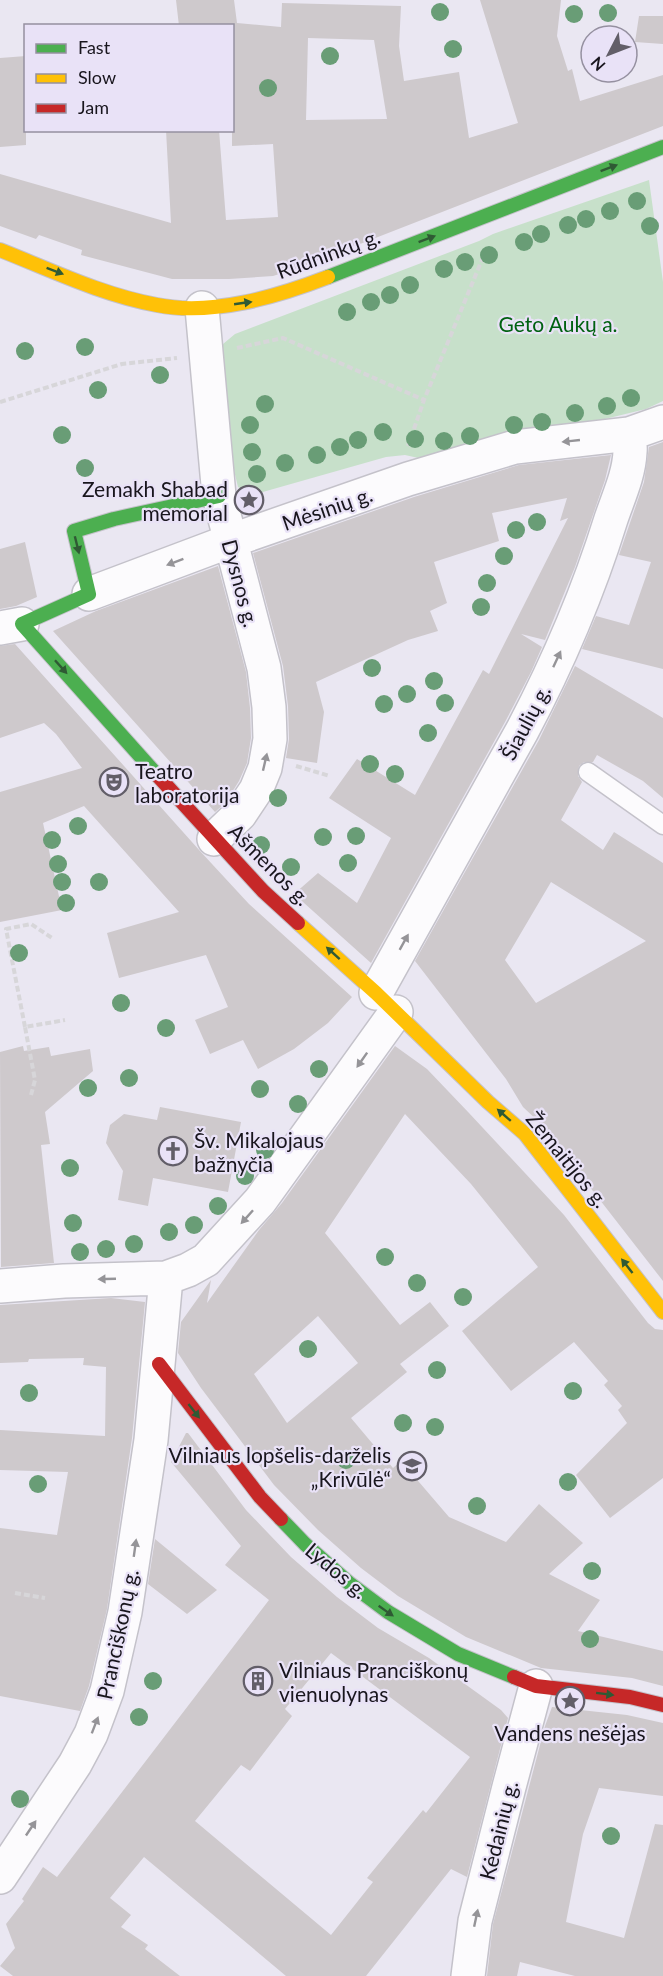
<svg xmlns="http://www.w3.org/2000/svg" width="663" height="1976" font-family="Lato,sans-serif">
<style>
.green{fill:#c7e0ca}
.building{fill:#cec9cc;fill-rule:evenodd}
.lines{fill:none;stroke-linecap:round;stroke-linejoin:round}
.lane-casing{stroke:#c4c2ca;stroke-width:21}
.street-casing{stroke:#c4c2ca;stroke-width:36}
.fast-casing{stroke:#c4c2ca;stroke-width:16}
.slow-casing{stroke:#c4c2ca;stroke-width:16}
.jam-casing{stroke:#c4c2ca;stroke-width:16}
.path{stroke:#d7d6d9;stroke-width:4;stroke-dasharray:6 3;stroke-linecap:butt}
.lane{stroke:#fcfbfd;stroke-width:18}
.street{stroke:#fcfbfd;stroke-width:33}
.fast{stroke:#4caf50;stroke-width:14}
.slow{stroke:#ffc107;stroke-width:14}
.jam{stroke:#c62828;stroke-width:14}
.tree{fill:#699d76}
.oneway{fill:#2f5a34}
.oneway2{fill:#959498}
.labels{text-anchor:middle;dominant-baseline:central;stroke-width:4.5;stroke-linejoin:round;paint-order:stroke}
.street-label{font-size:21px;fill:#18151d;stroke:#e9e2f7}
.park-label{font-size:21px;fill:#006111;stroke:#e9e2f7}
.poi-label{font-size:21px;fill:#18151d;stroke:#e9e2f7;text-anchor:start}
</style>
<rect width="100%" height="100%" fill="#eae7f2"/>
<path class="green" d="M649,180l14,102v119l-17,8 -214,52 -27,-6 -19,2 -134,38 -14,-8 -12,-50 -8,-85 5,-8 12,-10 244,-93 14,-7z"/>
<path class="building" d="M176,0h58l3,23 44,4 1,-24 119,3 -2,40 5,35 55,-9 10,66 49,-15 -38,-123h81l-4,36 11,35 4,-2 8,32 83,-26v51l-362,141 -28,9 -44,3h-57l-91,-24 1,-5 -43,-15 -3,4 -36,-13v-52l171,49 -5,-93h53l7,90 52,-3 -5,-73 -41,2v-120h-53zM308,38l66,2 13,79 -81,1z
M639,16h24v28l-28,-2z
M26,56v89l-26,2v-89z
M663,442v227l-81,-20 14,-33 33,9 22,-63 -32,-7 25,-73 5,-35z
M611,455l-6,25 -30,87 -30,73 -24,-6 21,13 -11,25 -26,50 -134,241 -77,-69 24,-21 39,30 34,-65 -62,-40 28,-39 58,36 68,-125 6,4 79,-156 -8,3 7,-23 -75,15 7,28 -65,21 13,41 -17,8 8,20 -30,9 -92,42 8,30 -7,51 -31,-5 3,-19 -1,-33 -5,-40 -30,-113 161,-56 105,-32z
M25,542l12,55 -21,9 -16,3v-60z
M218,566l28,106 4,36 1,30 -4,25 -8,18 -13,21 -11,10 -162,-181 43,-20z
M15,644l185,207 49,53 103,93 -24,26 -34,26 -36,20 -15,-29 -33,14 -15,-34 33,-13 -22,-52 -87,23 -12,-45 72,-21 -95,-106 -41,17 19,87 -62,12v-130l82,-24 -26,-34 -12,-11 -44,15v-92z
M575,666l88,52v80l-20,-17 -46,-26 -4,7h-9l-5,4 -1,10 4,6 -21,38 42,30 11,-18 49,31v418l-123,-158 -17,-16 -17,-28 -91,-118 124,-221zM551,882l95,59 -110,62 -31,-43z
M23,1046l1,5 25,-4 2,9 39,-7 3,22 -48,41 5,32 -9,1 13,118 -53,4 -1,-215z
M395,1046l32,23 42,44 95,102 84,108 7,6 8,1v148l-53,40 -34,-43 51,-52 -9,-13 4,-4 -18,-21 4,-4 -34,-39 -63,49 -49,-60 76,-64 -67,-83 -66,-70 -80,119 75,92 30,-23 19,24 -49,38 7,8 -56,46 42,50 8,-7 48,56 57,25 33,-38 44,39 -34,31 51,26 -22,31 85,20v35l-31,-8 -91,-10 -75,-31 -68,-41 -37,-28 -43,-38 -44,-45 -73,-97 -23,-35 3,-31 30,-42 -4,23 52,-73 23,-27zM318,1316l40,47 -71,60 -33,-49z
M160,1107l81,15 -13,70 -75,-14 -5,28 -30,-6 5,-29 -17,-28 4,-18 14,-11 33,6z
M111,1298l34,4 -13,136 -25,171 -18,77 -9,25 -80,-15v-168l57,7 11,-63 -68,-2v-40l105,6 1,-69 -23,-2 1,-7 -55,1 -1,3 -28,1v-58z
M186,1433h2l58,77 45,47 46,40 41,31 51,30 72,52 7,8 -41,159 -16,-8 -85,107h-80l-142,-119 -34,41 21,17 -10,12 27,18 -3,4 35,27h-167l-13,-10 15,-18 -9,-24 18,-23 -2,-2 21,-32 14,10 212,-277 -44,-35 16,-19 -70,-84zM331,1653l139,104 -44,56 -3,-3 -56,68 6,4 -42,53 -136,-114 46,-56 9,6 42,-55 -7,-7z
M155,1539l62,51 -30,24 -39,-30z
M552,1707l75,8 36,8v73l-64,-8 -16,46 -17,88 58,16 31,-114 8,1v151h-88l-55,-14 -3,14h-30l6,-52 52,-198z"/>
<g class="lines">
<g class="lane-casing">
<path id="lane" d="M588,772l75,53"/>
</g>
<g class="street-casing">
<path id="street" d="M202,308l17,188 45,172 5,39 1,32 -5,29 -9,22 -16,24 -26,25
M89,594l141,-53 178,-62 107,-32 114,-13 34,-12
M0,628l22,-4
M376,993l146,-262c36,-68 66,-138 89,-212 7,-21 18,-44 19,-67 1,-5 -1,-12 -1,-18
M0,1286l64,-5 102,-3 22,-8 18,-10 54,-59 136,-189
M0,1877l75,-113 16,-30 16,-43 18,-79 26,-172 15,-162
M468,1976l7,-55 34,-134 27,-101"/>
</g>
<g class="fast-casing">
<path id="fast" d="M328,277l335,-130
M157,775l-135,-151 67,-30 -15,-63 40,-12 105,-23
M281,1519l24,25 44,39 39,29 70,42 56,23"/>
</g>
<g class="slow-casing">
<path id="slow" d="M0,250c51,20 102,45 157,55 55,11 119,-8 171,-28
M298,923l78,70 112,109 37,32 138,178"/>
</g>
<g class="jam-casing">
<path id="jam" d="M157,775l106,116 35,32
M159,1364l101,133 21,22
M514,1677l22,9 94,11 33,8"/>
</g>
<path class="path" d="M237,348l46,-10 141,62
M0,402l122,-38 55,-6
M408,446l16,-46 62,-150
M296,766l34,10
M25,1027l-19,-98 25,-5 21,14
M31,1095l4,-15 -10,-53 40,-7
M15,1593l30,5"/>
<use href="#lane" class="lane"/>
<use href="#street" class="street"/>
<use href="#fast" class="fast"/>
<use href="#slow" class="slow"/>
<use href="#jam" class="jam"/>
</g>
<g class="tree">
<circle cx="440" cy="12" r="9"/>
<circle cx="608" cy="13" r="9"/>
<circle cx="574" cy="14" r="9"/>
<circle cx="453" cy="49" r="9"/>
<circle cx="330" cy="56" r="9"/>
<circle cx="268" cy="88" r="9"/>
<circle cx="637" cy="201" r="9"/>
<circle cx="610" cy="211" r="9"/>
<circle cx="586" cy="219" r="9"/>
<circle cx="568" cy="225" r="9"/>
<circle cx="650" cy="226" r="9"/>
<circle cx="541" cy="234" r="9"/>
<circle cx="524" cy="242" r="9"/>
<circle cx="489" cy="255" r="9"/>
<circle cx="465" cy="262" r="9"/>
<circle cx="444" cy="269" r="9"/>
<circle cx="410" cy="285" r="9"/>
<circle cx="390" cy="295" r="9"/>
<circle cx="371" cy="302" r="9"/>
<circle cx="347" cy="312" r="9"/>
<circle cx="85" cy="347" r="9"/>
<circle cx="25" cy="351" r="9"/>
<circle cx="160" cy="375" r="9"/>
<circle cx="98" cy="390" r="9"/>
<circle cx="631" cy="398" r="9"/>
<circle cx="265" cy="404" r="9"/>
<circle cx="607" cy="406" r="9"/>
<circle cx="575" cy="413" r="9"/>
<circle cx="542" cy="422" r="9"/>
<circle cx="250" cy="425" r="9"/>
<circle cx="514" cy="425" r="9"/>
<circle cx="383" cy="432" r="9"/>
<circle cx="62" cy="435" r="9"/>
<circle cx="470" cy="436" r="9"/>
<circle cx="415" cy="439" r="9"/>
<circle cx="358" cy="440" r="9"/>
<circle cx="444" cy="441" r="9"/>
<circle cx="340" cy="447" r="9"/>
<circle cx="252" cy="452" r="9"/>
<circle cx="317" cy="455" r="9"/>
<circle cx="285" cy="463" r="9"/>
<circle cx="85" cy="468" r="9"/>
<circle cx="257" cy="474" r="9"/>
<circle cx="537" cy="522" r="9"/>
<circle cx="516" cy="530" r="9"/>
<circle cx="504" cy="556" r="9"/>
<circle cx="487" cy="583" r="9"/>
<circle cx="481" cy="607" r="9"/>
<circle cx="372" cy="668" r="9"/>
<circle cx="434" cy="681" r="9"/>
<circle cx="407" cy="694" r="9"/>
<circle cx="445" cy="703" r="9"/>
<circle cx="384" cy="704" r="9"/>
<circle cx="428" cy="733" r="9"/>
<circle cx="370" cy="764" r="9"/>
<circle cx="395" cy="774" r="9"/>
<circle cx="278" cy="798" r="9"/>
<circle cx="78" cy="826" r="9"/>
<circle cx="356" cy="836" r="9"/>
<circle cx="323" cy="837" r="9"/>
<circle cx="52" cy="840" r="9"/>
<circle cx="261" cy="845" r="9"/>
<circle cx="348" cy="863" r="9"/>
<circle cx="58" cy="864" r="9"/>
<circle cx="291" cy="867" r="9"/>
<circle cx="62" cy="882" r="9"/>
<circle cx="99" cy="882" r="9"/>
<circle cx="66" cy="903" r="9"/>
<circle cx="19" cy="953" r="9"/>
<circle cx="121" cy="1003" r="9"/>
<circle cx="166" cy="1028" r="9"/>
<circle cx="319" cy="1069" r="9"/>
<circle cx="129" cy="1078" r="9"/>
<circle cx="88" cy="1088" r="9"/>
<circle cx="260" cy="1089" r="9"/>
<circle cx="298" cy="1104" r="9"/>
<circle cx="265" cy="1150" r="9"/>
<circle cx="70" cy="1168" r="9"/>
<circle cx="245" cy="1176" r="9"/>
<circle cx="218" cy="1206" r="9"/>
<circle cx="73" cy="1223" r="9"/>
<circle cx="194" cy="1225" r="9"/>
<circle cx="169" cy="1232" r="9"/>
<circle cx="134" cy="1244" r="9"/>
<circle cx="106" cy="1249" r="9"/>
<circle cx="80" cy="1252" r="9"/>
<circle cx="385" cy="1257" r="9"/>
<circle cx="417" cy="1283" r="9"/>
<circle cx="463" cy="1297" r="9"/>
<circle cx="308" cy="1349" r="9"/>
<circle cx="437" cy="1370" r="9"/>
<circle cx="573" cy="1391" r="9"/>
<circle cx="29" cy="1393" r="9"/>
<circle cx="403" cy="1423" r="9"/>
<circle cx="435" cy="1427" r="9"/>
<circle cx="346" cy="1460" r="9"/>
<circle cx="568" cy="1482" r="9"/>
<circle cx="38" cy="1484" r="9"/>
<circle cx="477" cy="1506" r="9"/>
<circle cx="592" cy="1571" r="9"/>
<circle cx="590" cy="1639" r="9"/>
<circle cx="153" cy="1681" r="9"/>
<circle cx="139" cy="1717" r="9"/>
<circle cx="20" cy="1799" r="9"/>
<circle cx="611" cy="1836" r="9"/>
</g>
<defs><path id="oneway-solid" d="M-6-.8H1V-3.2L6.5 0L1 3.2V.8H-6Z" transform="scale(1.5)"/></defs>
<g class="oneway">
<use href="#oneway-solid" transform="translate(609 168) rotate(-21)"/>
<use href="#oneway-solid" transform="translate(427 239) rotate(-21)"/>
<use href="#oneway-solid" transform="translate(55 271) rotate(21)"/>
<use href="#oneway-solid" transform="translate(243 303) rotate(-8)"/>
<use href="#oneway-solid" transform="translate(77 545) rotate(76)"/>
<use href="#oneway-solid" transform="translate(61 667) rotate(48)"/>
<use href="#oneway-solid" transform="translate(333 953) rotate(-138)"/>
<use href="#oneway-solid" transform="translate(504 1115) rotate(-139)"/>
<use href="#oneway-solid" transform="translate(627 1266) rotate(-128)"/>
<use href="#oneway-solid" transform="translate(194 1411) rotate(52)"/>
<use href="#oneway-solid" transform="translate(386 1611) rotate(35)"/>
<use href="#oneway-solid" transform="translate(605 1694) rotate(7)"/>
</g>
<g class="oneway2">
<use href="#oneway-solid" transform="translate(571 441) rotate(174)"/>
<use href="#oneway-solid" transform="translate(175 562) rotate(159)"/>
<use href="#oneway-solid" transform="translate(557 659) rotate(-65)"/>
<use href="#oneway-solid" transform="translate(265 762) rotate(-77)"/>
<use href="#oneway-solid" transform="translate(404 942) rotate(-61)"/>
<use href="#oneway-solid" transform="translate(362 1060) rotate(125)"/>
<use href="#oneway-solid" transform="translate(247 1217) rotate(132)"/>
<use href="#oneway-solid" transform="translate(107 1279) rotate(178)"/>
<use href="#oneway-solid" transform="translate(135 1548) rotate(-82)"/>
<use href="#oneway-solid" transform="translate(95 1725) rotate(-69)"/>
<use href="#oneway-solid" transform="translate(31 1828) rotate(-56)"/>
<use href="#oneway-solid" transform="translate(476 1918) rotate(-78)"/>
</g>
<defs>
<g id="sight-ring" transform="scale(1.5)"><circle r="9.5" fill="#e9e2f7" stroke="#625e68" stroke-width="1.5"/><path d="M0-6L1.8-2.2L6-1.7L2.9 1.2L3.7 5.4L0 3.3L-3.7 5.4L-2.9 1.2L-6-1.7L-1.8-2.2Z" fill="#625e68"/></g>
<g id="theatre-ring" transform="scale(1.5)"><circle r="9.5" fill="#e9e2f7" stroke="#625e68" stroke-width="1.5"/><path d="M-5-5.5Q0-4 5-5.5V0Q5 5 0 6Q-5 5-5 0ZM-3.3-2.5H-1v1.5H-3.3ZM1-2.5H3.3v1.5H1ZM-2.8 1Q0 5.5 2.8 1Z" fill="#625e68"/></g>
<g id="church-ring" transform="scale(1.5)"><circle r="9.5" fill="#e9e2f7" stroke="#625e68" stroke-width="1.5"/><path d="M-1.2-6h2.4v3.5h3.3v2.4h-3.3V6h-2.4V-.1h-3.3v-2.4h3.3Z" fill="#625e68"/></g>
<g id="school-ring" transform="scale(1.5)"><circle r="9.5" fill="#e9e2f7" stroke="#625e68" stroke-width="1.5"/><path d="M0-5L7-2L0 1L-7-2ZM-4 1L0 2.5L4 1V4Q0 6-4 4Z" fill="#625e68"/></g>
<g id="building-ring" transform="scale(1.5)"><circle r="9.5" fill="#e9e2f7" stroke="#625e68" stroke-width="1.5"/><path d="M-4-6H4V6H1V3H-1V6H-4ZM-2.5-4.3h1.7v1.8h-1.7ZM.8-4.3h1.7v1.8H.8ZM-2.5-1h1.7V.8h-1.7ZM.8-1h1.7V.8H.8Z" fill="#625e68"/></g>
</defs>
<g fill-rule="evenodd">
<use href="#sight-ring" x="249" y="500"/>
<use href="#theatre-ring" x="114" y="782"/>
<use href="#church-ring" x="173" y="1151"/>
<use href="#school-ring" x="412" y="1466"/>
<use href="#building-ring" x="258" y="1681"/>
<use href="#sight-ring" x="570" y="1701"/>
</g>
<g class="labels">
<g class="street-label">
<text transform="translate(328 253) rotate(-20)">Rūdninkų g.</text>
<text transform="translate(327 508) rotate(-19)">Mėsinių g.</text>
<text transform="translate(241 583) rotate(75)">Dysnos g.</text>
<text transform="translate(525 722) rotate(-62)">Šiaulių g.</text>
<text transform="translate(270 864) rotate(45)">Ašmenos g.</text>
<text transform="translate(568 1159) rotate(51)">Žemaitijos g.</text>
<text transform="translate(337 1570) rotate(40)">Lydos g.</text>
<text transform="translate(117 1634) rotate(-78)">Pranciškonų g.</text>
<text transform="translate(498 1830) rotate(-76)">Kėdainių g.</text>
</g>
<g class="park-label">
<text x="558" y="323">Geto Aukų a.</text>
</g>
<g class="poi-label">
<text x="228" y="488" text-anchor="end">Zemakh Shabad<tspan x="228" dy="24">memorial</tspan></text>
<text x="135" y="770">Teatro<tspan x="135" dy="24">laboratorija</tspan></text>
<text x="194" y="1139">Šv. Mikalojaus<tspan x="194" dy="24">bažnyčia</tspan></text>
<text x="391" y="1454" text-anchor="end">Vilniaus lopšelis-darželis<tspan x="391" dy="24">„Krivūlė“</tspan></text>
<text x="279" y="1669">Vilniaus Pranciškonų<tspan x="279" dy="24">vienuolynas</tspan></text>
<text x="570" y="1732" text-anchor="middle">Vandens nešėjas</text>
</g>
</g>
<rect x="24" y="24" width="210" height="108" fill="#e9e2f7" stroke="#9590a0" stroke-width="1.5"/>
<rect x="36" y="44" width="30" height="9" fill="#4caf50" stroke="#9590a0" stroke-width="1.5"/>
<text x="78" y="54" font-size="18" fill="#18151d">Fast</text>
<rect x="36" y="74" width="30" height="9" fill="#ffc107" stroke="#9590a0" stroke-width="1.5"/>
<text x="78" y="84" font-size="18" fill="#18151d">Slow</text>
<rect x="36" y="104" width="30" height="9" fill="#c62828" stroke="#9590a0" stroke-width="1.5"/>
<text x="78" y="114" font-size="18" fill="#18151d">Jam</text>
<g transform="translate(609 54) rotate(228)"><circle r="28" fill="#e9e2f7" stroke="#9590a0" stroke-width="1.5"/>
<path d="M0-4.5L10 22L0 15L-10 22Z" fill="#625e68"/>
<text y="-9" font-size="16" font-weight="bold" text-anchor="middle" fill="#18151d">N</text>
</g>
</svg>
